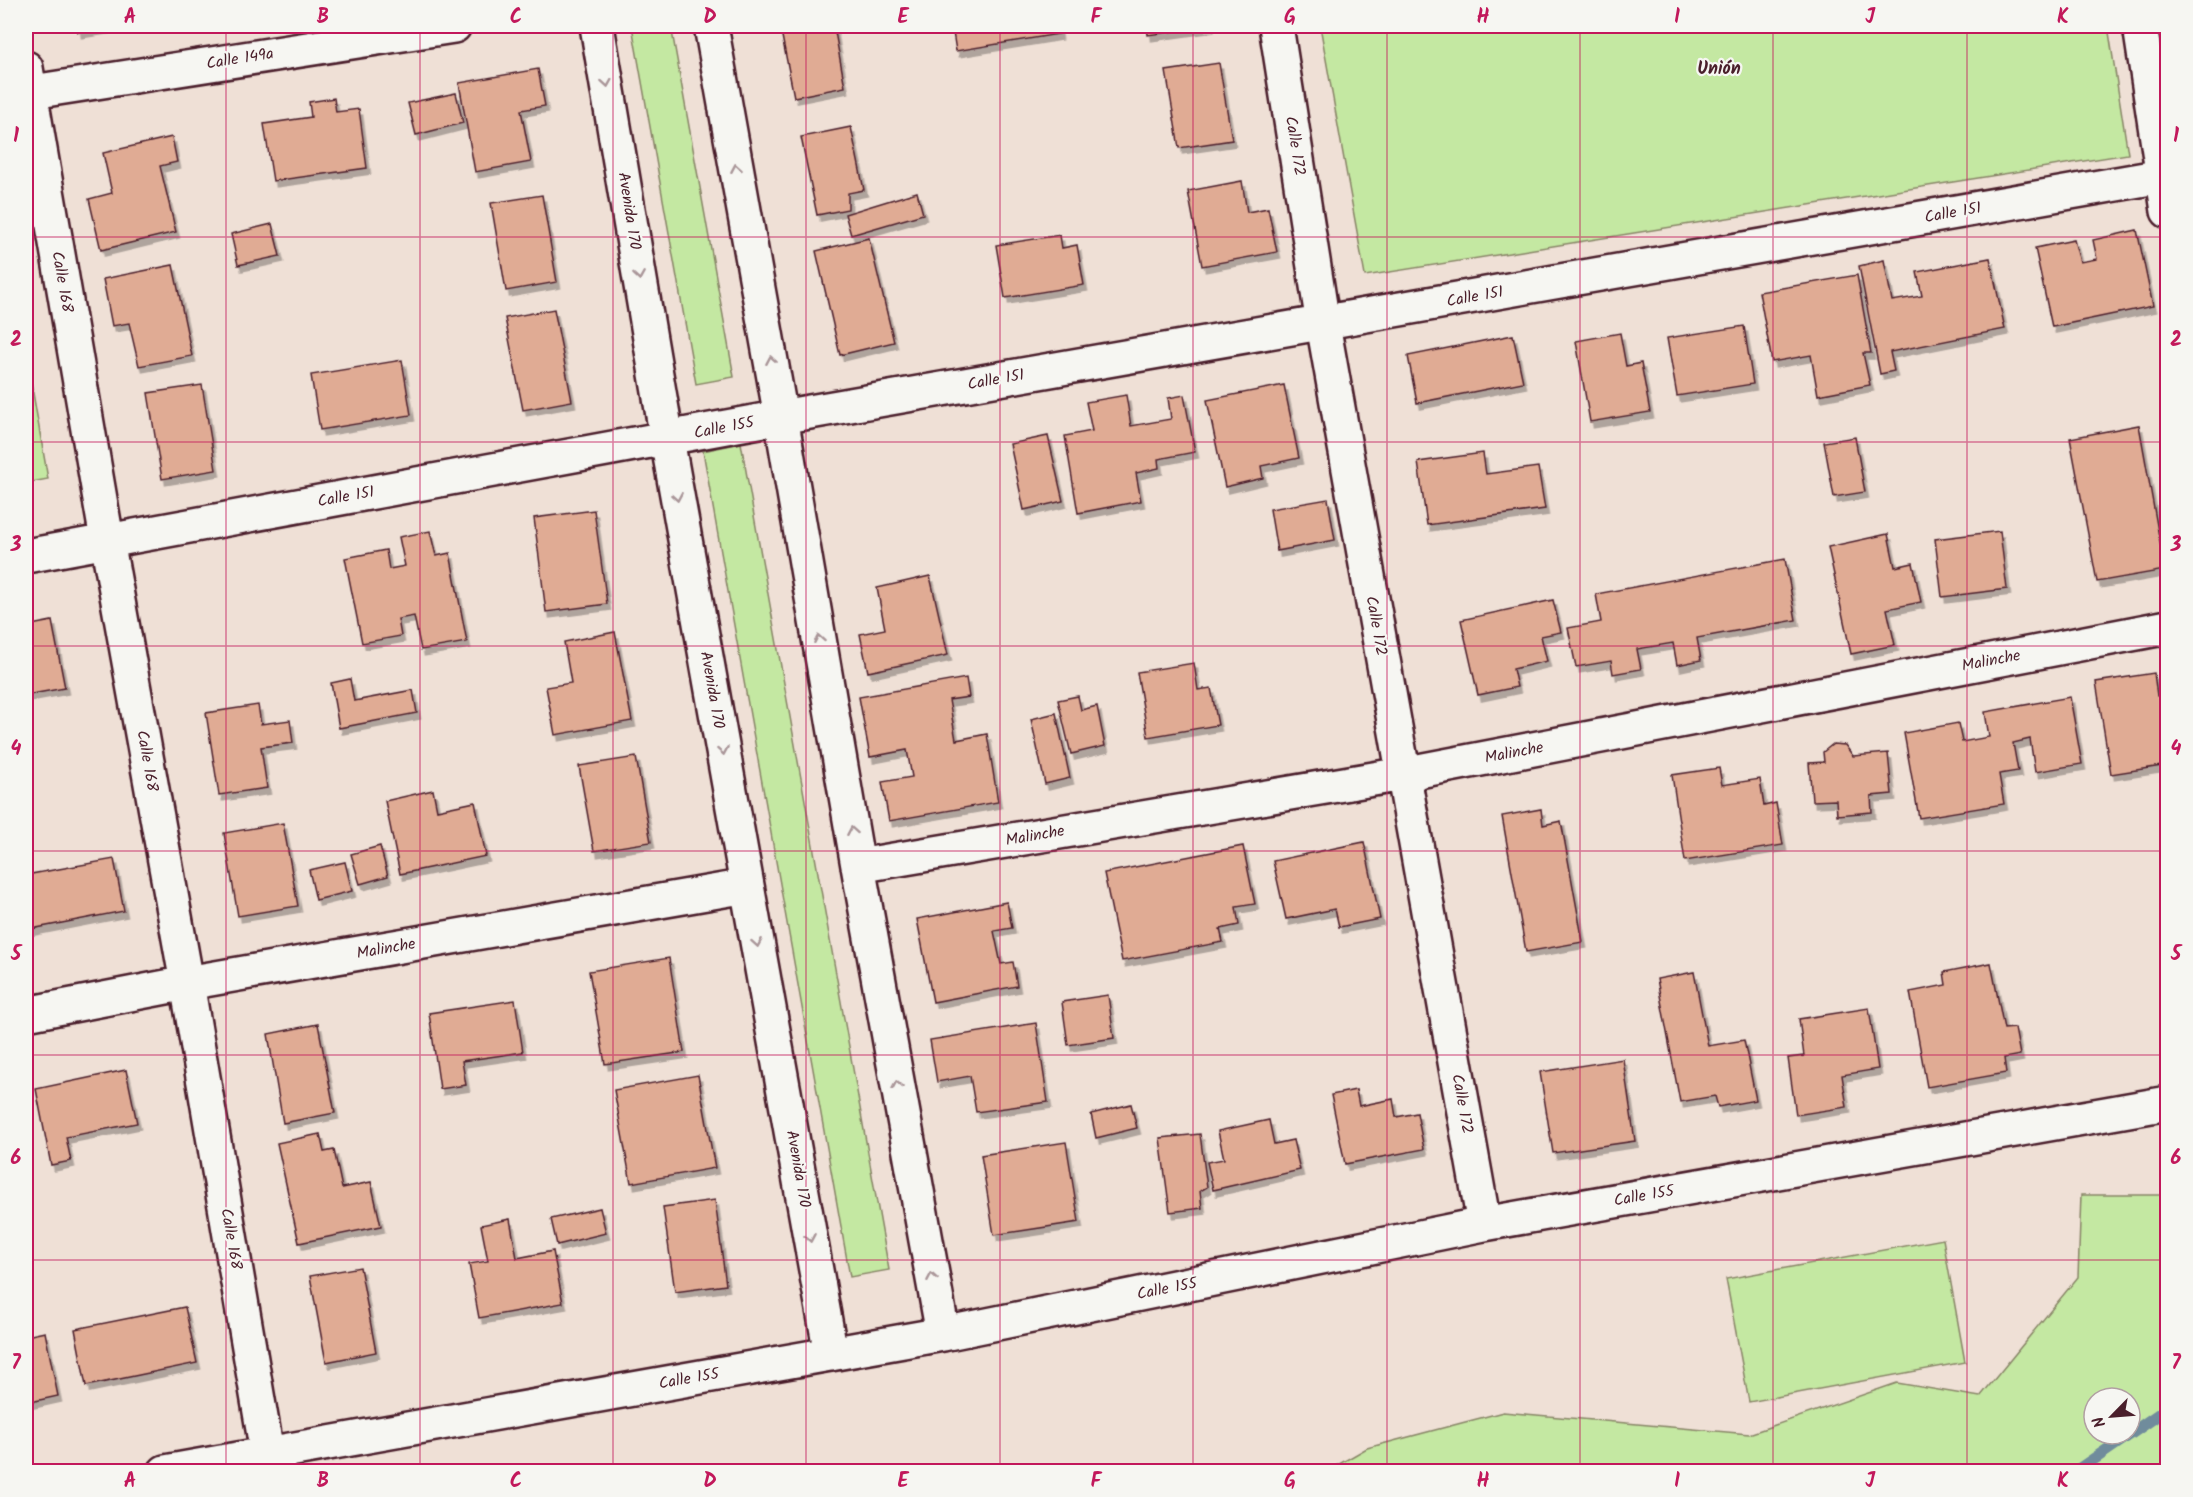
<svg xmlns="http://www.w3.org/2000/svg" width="2193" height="1497" font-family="Kalam,sans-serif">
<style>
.green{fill:#c4e8a2;stroke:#878466;stroke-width:1.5;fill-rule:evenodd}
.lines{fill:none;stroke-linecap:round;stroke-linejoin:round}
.stream{stroke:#6f8c9c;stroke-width:12}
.building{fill:#e0ab94;stroke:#4a1f2b;stroke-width:1.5;filter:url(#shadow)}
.minor-casing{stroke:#4a1f2b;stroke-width:38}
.minor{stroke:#f6f6f2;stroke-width:33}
.oneway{stroke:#a99598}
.grid{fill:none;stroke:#c2185b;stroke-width:1.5;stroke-opacity:0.55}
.labels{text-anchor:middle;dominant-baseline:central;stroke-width:4.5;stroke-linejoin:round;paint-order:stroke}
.street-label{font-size:16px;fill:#4a1f2b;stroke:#f6f6f2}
.neighbourhood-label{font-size:18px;font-weight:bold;fill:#4a1f2b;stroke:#f6f6f2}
.neatline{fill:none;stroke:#c2185b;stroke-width:2}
.grid-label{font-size:20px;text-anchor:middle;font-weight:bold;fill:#c2185b}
</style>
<defs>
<filter id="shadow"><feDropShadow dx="3.5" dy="6" stdDeviation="0" flood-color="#0004"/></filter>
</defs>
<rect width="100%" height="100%" fill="#efe0d6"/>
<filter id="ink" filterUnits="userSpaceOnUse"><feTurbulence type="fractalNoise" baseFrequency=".0167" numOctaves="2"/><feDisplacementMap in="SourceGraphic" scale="12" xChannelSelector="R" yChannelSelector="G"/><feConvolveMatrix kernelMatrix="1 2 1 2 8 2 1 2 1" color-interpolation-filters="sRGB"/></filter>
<g filter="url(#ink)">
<path class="green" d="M632,26h39l63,351 -38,7z
M1320,26h788l20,128 -763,122z
M26,353l22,126 -22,4z
M741,443l148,827 -39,7 -147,-826z
M2081,1195h86v276h-840l40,-23 136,-36 246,22 148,-51 83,14 98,-120zM2094,1398h36v36h-36z
M1943,1239l22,123 -216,40 -23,-123z"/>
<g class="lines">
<path class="stream" d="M2075,1472l93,-64"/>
</g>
<path class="building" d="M77,26h39l-38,6z
M780,26h54l11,61 -51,10z
M952,26h106l1,8 -103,17z
M1147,26h64l-63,9z
M1219,63l13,77 -53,8 -13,-77z
M538,69l7,37 -24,4 10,52 -56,10 -16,-89z
M456,93l7,30 -47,12 -8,-32z
M334,98l2,14 23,-3 8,59 -94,13 -9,-57 47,-7 -2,-15z
M851,127l13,63 -16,3v16l-31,6 -16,-78z
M172,137l5,25 -17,4 16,66 -75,18 -12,-51 23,-6 -9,-40z
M1242,181l5,31 21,-4 9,44 -75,14 -14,-75z
M917,192l6,22 -72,21 -6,-21z
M542,195l15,87 -51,9 -15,-88z
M272,224l8,32 -42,9 -7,-31z
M2137,230l16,76 -101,21 -17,-79 39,-8 6,22 17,-3 -4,-19z
M1060,235l2,13 15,-3 7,40 -79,13 -9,-53z
M869,238l25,104 -54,13 -24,-104z
M1990,258l15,71 -115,23 4,19 -14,3 -21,-108 25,-6 8,41 30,-5 -5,-24z
M173,265l19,91 -53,10 -10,-43 -17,3 -9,-47z
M1857,275l14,78h-8l7,32 -52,10 -7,-40 -39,7 -13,-70z
M554,309l18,92 -49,9 -18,-92z
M1744,326l9,58 -76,12 -10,-58z
M1620,333l6,33 15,-3 9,49 -60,10 -14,-81z
M1513,335l10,47 -106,21 -9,-47z
M402,360l9,55 -91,15 -9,-55z
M202,385l14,85 -54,9 -14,-86z
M1284,385l15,73 -38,8 2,12 -38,9 -18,-87z
M1126,395l5,31 40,-7 -3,-21 16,-3 11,57 -37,7 1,9 -23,5 5,28 -63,12 -13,-77 27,-5 -6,-29z
M2139,425l26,145 -68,12 -27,-144z
M1048,436l15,65 -39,9 -14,-66z
M1855,437l10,55 -31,5 -10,-55z
M1483,453l3,21 52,-7 7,42 -118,16 -9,-63z
M1328,499l7,41 -58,11 -7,-42z
M594,510l13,94 -61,8 -12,-94z
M430,531l6,25 14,-3 17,89 -46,8 -7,-34 -16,3 3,17 -39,7 -17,-85 41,-8 3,19 16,-3 -6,-29z
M2000,531l7,58 -65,8 -7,-58z
M1888,534l7,33 18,-4 8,39 -34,7 8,36 -44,9 -23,-107z
M1785,559l11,61 -99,18 4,22 -24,5 -4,-22 -36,6 4,20 -28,5 -2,-13 -35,6 -8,-39 33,-6 -5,-28z
M930,576l18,79 -80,17 -8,-38 25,-5 -8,-41z
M1553,600l8,32 -20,4 6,25 -34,8 4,18 -39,8 -17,-75z
M52,621l13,67 -39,7v-69z
M615,632l17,89 -77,14 -9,-48 25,-4 -7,-41z
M1194,663l4,27 13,-2 7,37 -70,12 -11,-65z
M2154,673l3,23 11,-1v70l-57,9 -15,-92z
M966,678l3,19 -20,3 7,40 31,-6 11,68 -109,19 -7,-39 30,-5 -5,-27 -37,7 -11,-60z
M350,679l4,22 59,-11 4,23 -78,15 -8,-45z
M1078,696l3,14 16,-4 8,40 -34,8 -13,-54z
M2070,697l12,67 -47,8 -5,-33 -17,4 5,28 -19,3 5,30 -85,14 -15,-85 54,-10 4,19 27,-5 -4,-25z
M258,705l3,19 29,-4 3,23 -32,4 6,41 -48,7 -13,-82z
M1056,713l14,65 -25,6 -14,-65z
M1833,744l12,1 8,11 35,-3 4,41 -21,2 1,16 -35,3 -1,-15 -24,1 -3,-38 15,-1 -1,-10z
M636,757l15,85 -57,9 -15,-85z
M1719,768l3,17 38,-6 4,27 12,-3 7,42 -98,16 -13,-86z
M433,790l4,20 38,-8 11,54 -86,18 -15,-73z
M1541,809l2,16 18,-4 22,121 -57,10 -24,-136z
M283,823l15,83 -60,10 -14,-83z
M1364,842l16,77 -41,8 -4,-18 -49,10 -13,-58z
M380,846l8,30 -28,8 -9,-30z
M1243,846l12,58 -19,3 3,18 -19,4 3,13 -101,19 -18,-88z
M114,859l10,52 -98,19v-55z
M345,862l7,29 -36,9 -7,-30z
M1007,902l5,26 -18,3 7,33 12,-2 4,24 -84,16 -16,-83z
M669,958l15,94 -79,12 -16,-93z
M1991,963l13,66 11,-1 5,27 -16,3 2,15 -79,14 -17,-95 36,-7 -2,-13z
M1694,972l14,74 36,-6 12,60 -38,7 -3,-11 -35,6 -23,-123z
M1108,995l6,43 -46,7 -6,-43z
M515,1000l8,52 -61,9 4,24 -26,4 -11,-76z
M1869,1008l9,61 -36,6 5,32 -51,8 -8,-57 16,-2 -5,-37z
M1036,1023l12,79 -72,10 -6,-36 -33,6 -7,-42z
M318,1024l17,89 -52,10 -15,-89z
M1623,1059l12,82 -82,12 -13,-81z
M126,1070l11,53 -71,14 5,24 -20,4 -15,-76z
M698,1075l17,93 -84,15 -17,-93z
M1356,1090l3,16 34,-7 3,18 21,-4 7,36 -79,15 -14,-69z
M1131,1104l6,24 -41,10 -5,-24z
M1269,1120l5,24 19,-4 7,30 -87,20 -6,-28 17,-3 -6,-28z
M320,1134l4,18 10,-2 8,38 29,-6 10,44 -82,17 -22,-100z
M1200,1134l7,53 -7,4 2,17 -32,4 -10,-74z
M1066,1142l13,80 -85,13 -13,-80z
M715,1200l11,85 -51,7 -12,-85z
M600,1208l6,25 -49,12 -6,-26z
M510,1219l7,39 36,-7 10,52 -84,15 -10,-54 19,-3 -7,-36z
M360,1267l16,85 -50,10 -16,-86z
M185,1307l12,56 -111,23 -11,-57z
M45,1332l13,64 -32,7v-67z"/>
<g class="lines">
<g class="minor-casing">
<path id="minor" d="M597,26l70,413 164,915
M711,26l70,391 77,449 85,468
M1276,26l47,298 161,900
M2140,26l28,185
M26,68l81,472 80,443 80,470
M26,93l428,-67
M26,556l755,-139 1387,-242
M858,866l545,-92 765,-147
M26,1014l161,-31 560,-97
M165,1472l778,-138 541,-110 684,-121"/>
</g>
<use href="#minor" class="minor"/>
</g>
<defs><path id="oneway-chevron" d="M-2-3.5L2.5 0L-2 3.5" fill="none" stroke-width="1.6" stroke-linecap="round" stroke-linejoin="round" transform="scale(1.5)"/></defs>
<g class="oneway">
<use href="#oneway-chevron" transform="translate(607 83) rotate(81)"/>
<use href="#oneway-chevron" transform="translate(736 168) rotate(-100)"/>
<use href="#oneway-chevron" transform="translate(639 276) rotate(81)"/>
<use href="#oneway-chevron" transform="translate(771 360) rotate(-100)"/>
<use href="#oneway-chevron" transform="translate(677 497) rotate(80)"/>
<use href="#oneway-chevron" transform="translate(819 639) rotate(-100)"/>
<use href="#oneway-chevron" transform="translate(723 751) rotate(80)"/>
<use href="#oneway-chevron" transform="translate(852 831) rotate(-100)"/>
<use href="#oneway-chevron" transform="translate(757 943) rotate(80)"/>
<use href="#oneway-chevron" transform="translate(897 1085) rotate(-100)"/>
<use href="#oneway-chevron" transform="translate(810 1238) rotate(80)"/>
<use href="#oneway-chevron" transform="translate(932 1277) rotate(-100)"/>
</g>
</g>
<path class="grid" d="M226,26v1446M420,26v1446M613,26v1446M806,26v1446M1000,26v1446M1193,26v1446M1387,26v1446M1580,26v1446M1773,26v1446M1967,26v1446M26,237h2142M26,442h2142M26,646h2142M26,851h2142M26,1055h2142M26,1260h2142"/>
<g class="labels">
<g class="street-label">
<text transform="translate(240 59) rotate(-9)">Calle 149a</text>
<text transform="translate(1295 146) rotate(81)">Calle 172</text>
<text transform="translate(629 211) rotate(81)">Avenida 170</text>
<text transform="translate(1953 213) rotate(-10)">Calle 151</text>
<text transform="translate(62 282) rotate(80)">Calle 168</text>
<text transform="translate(1475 297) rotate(-10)">Calle 151</text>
<text transform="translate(996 380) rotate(-10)">Calle 151</text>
<text transform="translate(724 428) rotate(-11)">Calle 155</text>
<text transform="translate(346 497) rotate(-10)">Calle 151</text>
<text transform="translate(1376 626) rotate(80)">Calle 172</text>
<text transform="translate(1991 661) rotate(-11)">Malinche</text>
<text transform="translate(712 690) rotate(80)">Avenida 170</text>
<text transform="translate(1514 753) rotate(-11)">Malinche</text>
<text transform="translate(147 761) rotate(80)">Calle 168</text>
<text transform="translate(1035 836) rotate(-10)">Malinche</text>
<text transform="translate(386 949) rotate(-10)">Malinche</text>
<text transform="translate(1462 1104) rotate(80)">Calle 172</text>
<text transform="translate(798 1169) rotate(80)">Avenida 170</text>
<text transform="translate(1644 1196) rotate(-10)">Calle 155</text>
<text transform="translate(231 1239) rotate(80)">Calle 168</text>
<text transform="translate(1167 1289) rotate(-11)">Calle 155</text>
<text transform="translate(689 1379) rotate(-10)">Calle 155</text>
</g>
<g class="neighbourhood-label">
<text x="1719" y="69">Unión</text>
</g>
</g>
<rect width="2193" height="1497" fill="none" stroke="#f6f6f2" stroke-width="66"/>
<g transform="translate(2112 1416) rotate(245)"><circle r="28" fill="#f6f6f2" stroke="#b1a0a2" stroke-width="1.5"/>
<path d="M0-4.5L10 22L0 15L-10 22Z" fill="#4a1f2b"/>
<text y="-9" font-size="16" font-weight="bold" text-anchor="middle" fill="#4a1f2b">N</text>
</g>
<rect x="33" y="33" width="2127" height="1431" class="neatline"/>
<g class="grid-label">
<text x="130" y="23">A</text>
<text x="323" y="23">B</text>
<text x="516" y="23">C</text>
<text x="710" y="23">D</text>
<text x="903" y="23">E</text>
<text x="1096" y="23">F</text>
<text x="1290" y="23">G</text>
<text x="1483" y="23">H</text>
<text x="1677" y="23">I</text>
<text x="1870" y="23">J</text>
<text x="2063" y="23">K</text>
<text x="16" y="142">1</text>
<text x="2176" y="142">1</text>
<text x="16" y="346">2</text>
<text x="2176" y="346">2</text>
<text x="16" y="551">3</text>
<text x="2176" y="551">3</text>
<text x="16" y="755">4</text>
<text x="2176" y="755">4</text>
<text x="16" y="960">5</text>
<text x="2176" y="960">5</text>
<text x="16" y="1164">6</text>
<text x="2176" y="1164">6</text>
<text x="16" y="1369">7</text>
<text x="2176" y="1369">7</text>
<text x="130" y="1487">A</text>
<text x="323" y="1487">B</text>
<text x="516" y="1487">C</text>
<text x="710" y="1487">D</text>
<text x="903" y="1487">E</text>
<text x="1096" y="1487">F</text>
<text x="1290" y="1487">G</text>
<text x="1483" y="1487">H</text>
<text x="1677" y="1487">I</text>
<text x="1870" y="1487">J</text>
<text x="2063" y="1487">K</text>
</g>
</svg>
